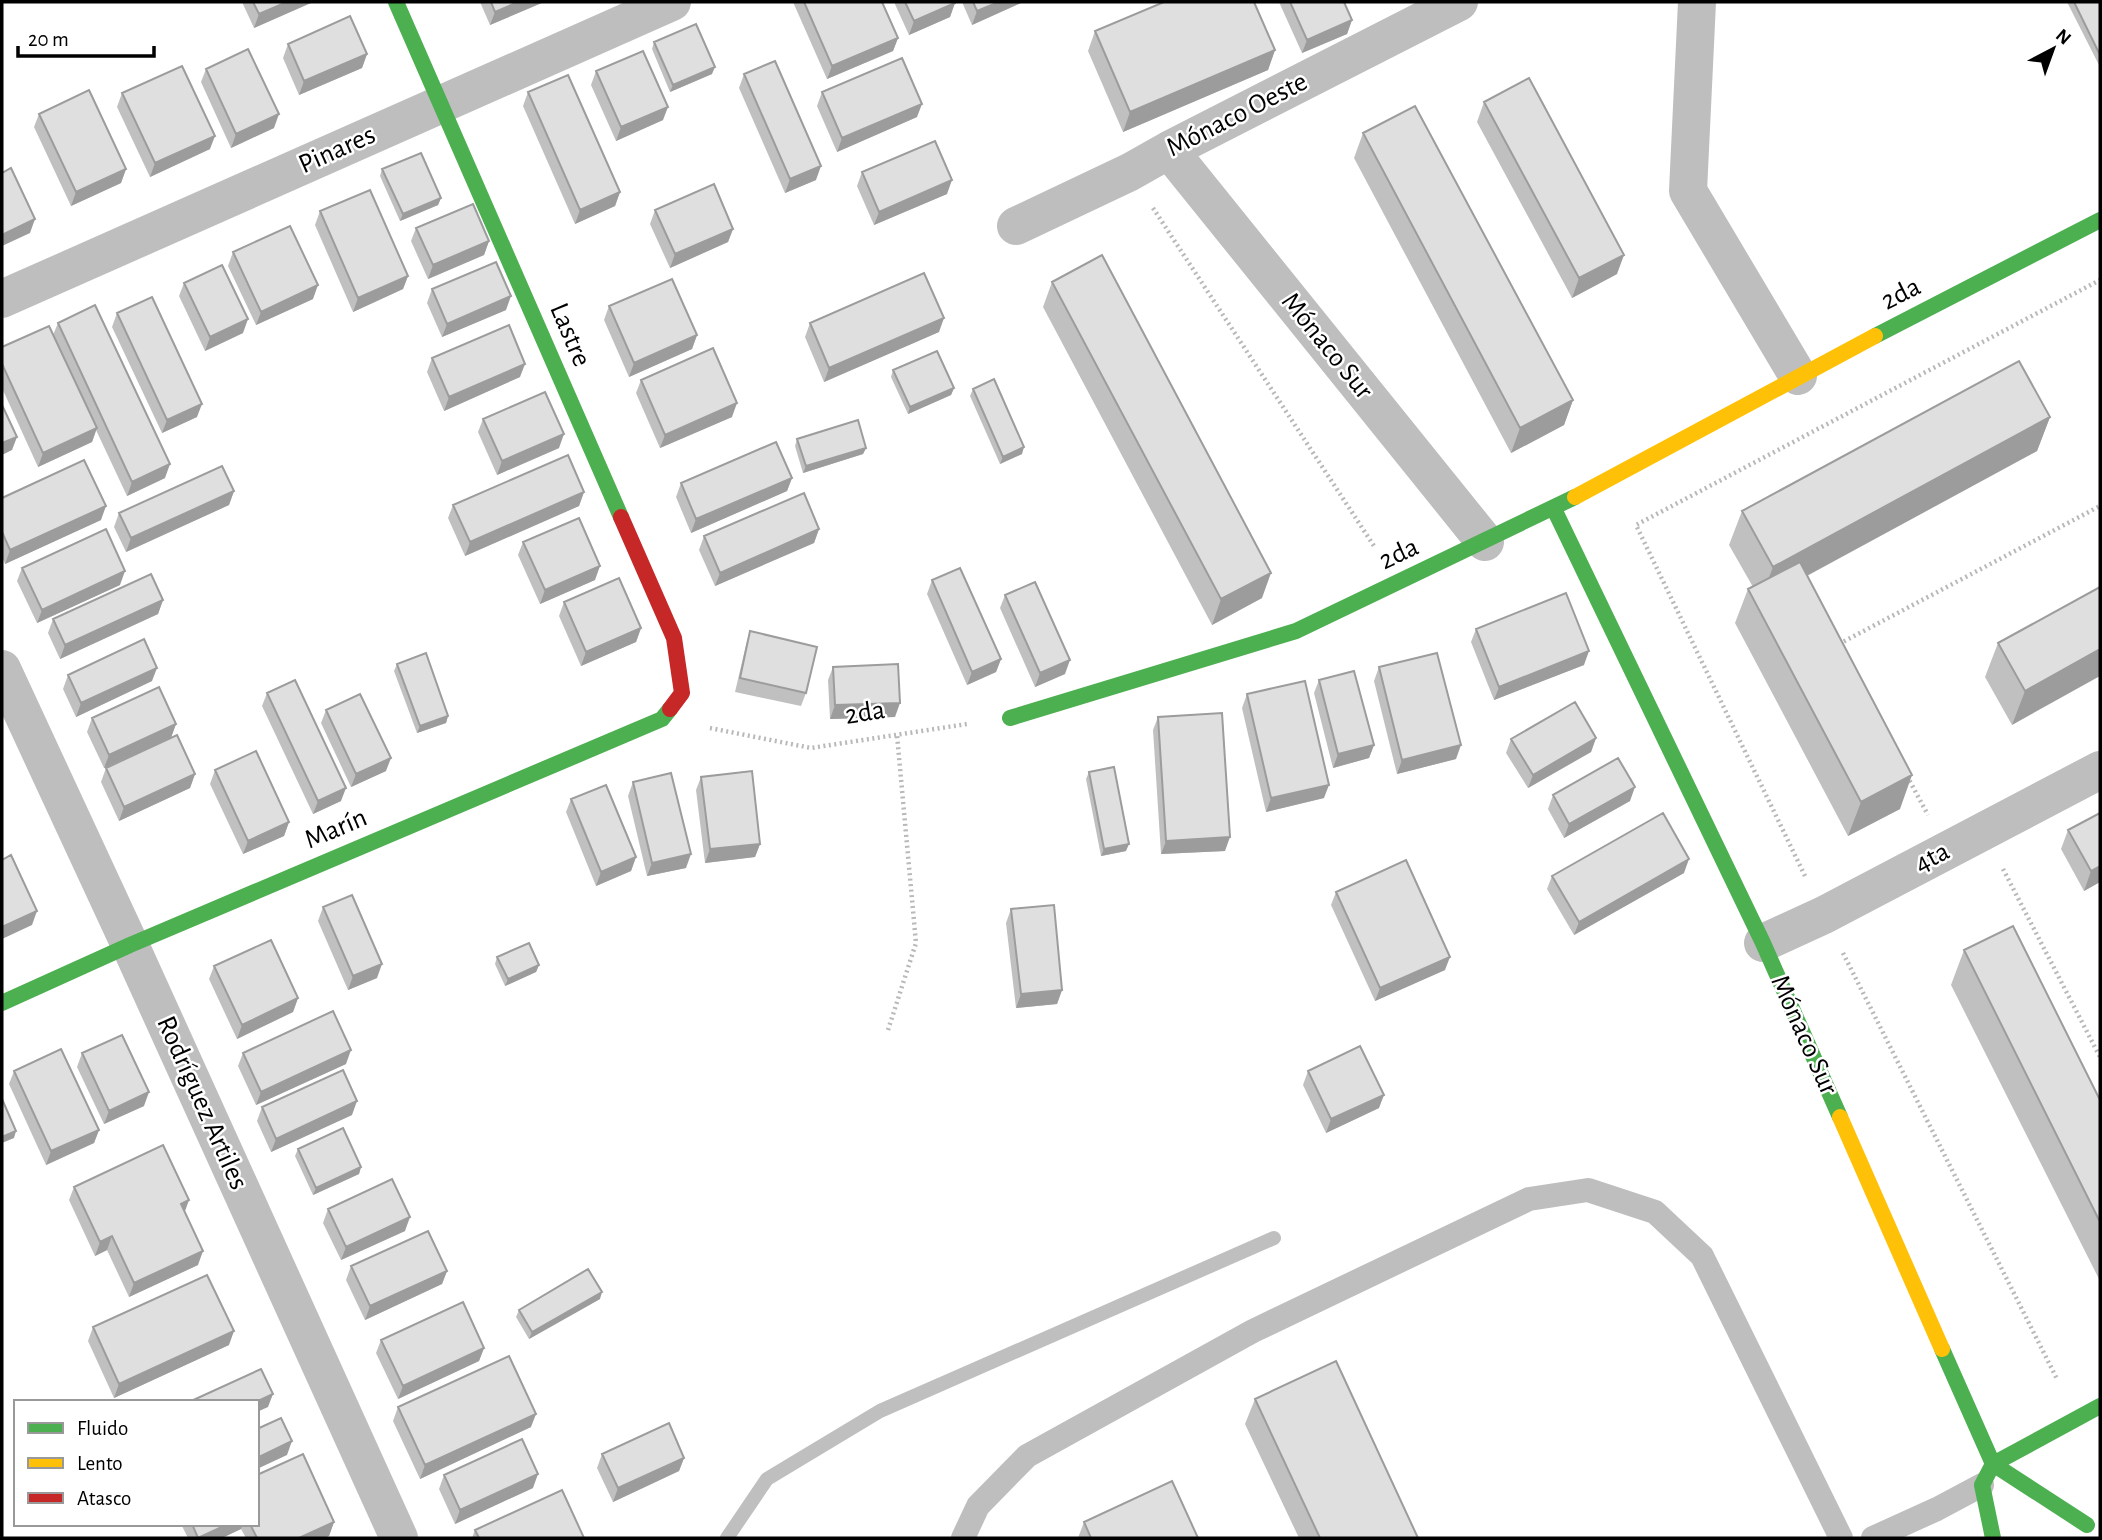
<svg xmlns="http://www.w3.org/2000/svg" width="2102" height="1540" font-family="'Alegreya Sans',sans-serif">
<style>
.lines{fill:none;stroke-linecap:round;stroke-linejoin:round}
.stream{stroke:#bfbfbf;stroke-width:14}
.path{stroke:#b9b9b9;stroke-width:4.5;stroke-dasharray:2 3.5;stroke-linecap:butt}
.lane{stroke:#bebebe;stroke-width:24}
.street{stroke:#bebebe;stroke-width:38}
.fast{stroke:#4caf50;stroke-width:16}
.slow{stroke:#ffc107;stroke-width:16}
.jam{stroke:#c62828;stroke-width:16}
.wall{fill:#c0c0c0}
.shaded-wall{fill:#9c9c9c}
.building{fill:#dfdfdf;stroke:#9c9c9c;stroke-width:2}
.labels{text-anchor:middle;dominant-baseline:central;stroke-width:5;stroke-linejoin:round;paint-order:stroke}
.street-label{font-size:28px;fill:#000;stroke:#fff}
</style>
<rect width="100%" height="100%" fill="#fff"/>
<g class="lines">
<path class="stream" d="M727,1538l40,-59 113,-68 394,-173"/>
<path class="path" d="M1153,208l221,338
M1839,644l261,-138
M710,728l101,20 156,-24
M1907,776l21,39
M2003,869l97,188
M1805,876l-169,-351 464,-245
M1843,953l214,426
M888,1030l28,-87 -19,-208"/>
<path class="lane" d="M963,1538l15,-32 49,-50 226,-125 276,-132 59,-9 67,22 47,44 139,282
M1873,1538l64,-29 45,-24"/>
<path class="street" d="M1697,2l-9,189 110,185
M1169,150l316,392
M1016,226l114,-54 39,-22 290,-148
M2,299l670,-297
M2,669l128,276 269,593
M1763,943l61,-28 276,-145"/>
<path class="fast" d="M396,2l225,515
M1875,336l225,-116
M1554,509l209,434 77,174
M1010,718l286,-87 279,-134
M2,1003l128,-58 532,-226 8,-10
M1942,1349l51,115 94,61
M1993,1538l-11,-53 11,-21 107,-58"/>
<path class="slow" d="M1575,497l300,-161
M1840,1117l102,232"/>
<path class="jam" d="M621,517l53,121 8,55 -12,16"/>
</g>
<path class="wall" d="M242,2h71l-59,26z
M480,2h64l-54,23z
M793,2h89l16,36 -5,13 -66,28z
M894,2h61l-5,15 -41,18z
M962,2h61l-51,23z
M1279,2h65l8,18 -5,14 -45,19z
M2067,2h33v65z
M1095,31l180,19 -7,20 -145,62 -35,-81z
M654,42l58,32 -42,18 -18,-43z
M288,44l79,10 -5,14 -63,27 -16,-37z
M206,69l68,59 -43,20 -30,-66z
M596,71l67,49 -47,21 -25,-56z
M744,74l72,106 -31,13 -46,-105z
M528,92l92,100 -5,14 -40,18 -52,-118z
M822,92l95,25 -80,35 -20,-46z
M122,93l88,56 -60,28 -33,-70z
M1484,102l133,172 -45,24 -95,-176z
M39,114l87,55 -5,14 -50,23 -37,-79z
M1363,133l210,267 -9,25 -53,28 -157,-295z
M382,169l59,29 -3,7 -38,16 -20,-45z
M862,172l85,22 -73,31 -17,-39z
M655,210l78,19 -5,13 -58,26 -20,-44z
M320,211l88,65 -5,13 -50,23 -38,-87z
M416,228l73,13 -5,14 -56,24 -17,-38z
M233,252l80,47 -57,26 -28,-59z
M1052,282l210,316 -50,27 -169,-318z
M184,283l59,50 -38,18 -26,-55z
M432,289l74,21 -64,27 -15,-34z
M609,306l88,29 -5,14 -63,28 -25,-57z
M117,313l80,104 -35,16 -50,-106z
M58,323l107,155 -38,18 -31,-66 -4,12 -54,25 -36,-79v-41l51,-12z
M810,323l129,9 -115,50 -19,-45z
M432,358l88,19 -76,34 -17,-39z
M893,370l61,18 -3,7 -43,19 -17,-37z
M641,380l91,37 -72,31 -24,-55z
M973,389l49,65 -22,10 -30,-68z
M2050,417l-13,34 -230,125 93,233 -52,27 -113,-213 13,-34 5,-2 -24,-42 13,-34z
M483,419l76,29 -62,27 -19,-43z
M797,439l69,9 -3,6 -60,19 -8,-27z
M792,478l-5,13 -96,42 -15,-36 5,-14z
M234,491l-5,14 -103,47 -12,-25 5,-14z
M584,492l-5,14 -114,50 -17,-38 5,-13z
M2,498l99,22 -96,44 -3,-8z
M819,529l-5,14 -99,43 -16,-36 5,-14z
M523,542l72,38 -55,24 -22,-49z
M22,568l98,17 -83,38 -20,-42z
M932,580l69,79 -5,13 -29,13 -40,-91z
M2100,587l-88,138 -27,-48 13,-34z
M1005,595l60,79 -30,13 -35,-79z
M163,600l-5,14 -98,45 -12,-26 5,-14z
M564,602l77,26 -5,14 -55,24 -22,-50z
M1476,629l108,36 -90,35 -23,-58z
M750,631l56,62 -5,13 -66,-14 11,-47z
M397,664l51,52 -2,7 -29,10 -23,-62z
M833,667l62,50 -65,2 -2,-39z
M1379,667l77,92 -59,15 -23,-93z
M68,675l84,6 -76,36 -13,-28z
M1319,680l55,65 -5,13 -36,10 -19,-75z
M267,693l74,108 -28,13 -51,-108z
M1247,694l77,104 -58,14 -24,-104z
M326,710l60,61 -35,16 -30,-64z
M1158,717l67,134 -64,3 -8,-124z
M92,718l84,6 -5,13 24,37 -5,14 -71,33 -18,-39 5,-14 51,-24 -53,24 -17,-36z
M1596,738l-5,14 -63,36 -22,-35 5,-14z
M215,770l74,52 -5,14 -41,18 -33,-70z
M1089,772l37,79 -25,5 -15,-77z
M701,777l59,67 -5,13 -50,6 -9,-73z
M633,782l53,86 -39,8 -19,-80z
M1553,795l77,6 -66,37 -16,-29z
M571,799l65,58 -5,14 -35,15 -30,-74z
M2068,830l32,52 -16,9 -23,-42z
M1684,873l-110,62 -27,-46 5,-13z
M1336,892l109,78 -70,31 -44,-96z
M323,907l54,71 -29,12 -30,-69z
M1011,909l51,81 -5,14 -41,4 -10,-85z
M1964,950l136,150v181l-149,-296z
M497,957l42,8 -3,7 -31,14 -10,-22z
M214,966l84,32 -5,14 -56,27 -28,-60z
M82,1053l62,53 -40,18 -27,-57z
M243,1053l103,11 -90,41 -18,-39z
M14,1071l85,59 -5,13 -48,22 -37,-81z
M1308,1071l71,37 -53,25 -23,-48z
M262,1107l90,8 -81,37 -14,-31z
M298,1149l63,18 -2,7 -46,21 -18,-39z
M74,1187l111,25 13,53 -69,32 -22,-47 -12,6 -26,-56z
M328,1209l77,22 -64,29 -18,-37z
M351,1266l96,5 -5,13 -77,36 -19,-40z
M600,1299l-71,40 -13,-22 3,-7z
M93,1327l136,18 -115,53 -26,-57z
M381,1340l103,8 -5,13 -81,38 -22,-46z
M1255,1399l163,139h-119l-54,-114z
M398,1407l133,20 -111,52 -27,-58z
M602,1454l82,4 -5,13 -66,31 -16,-34z
M444,1475l89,13 -78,36 -16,-35z
M334,1522l-5,14 -5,2h-78l-5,-9 -19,9h-34l-7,-14h76z
M1084,1522l114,16h-120z
M475,1530l109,8h-112z"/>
<path class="shaded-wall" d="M287,2h26l-59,26 5,-14z
M518,2h26l-54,23 5,-13z
M999,2h24l-51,23 5,-14z
M955,3l-5,14 -41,18 5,-14z
M1352,20l-5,14 -45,19 5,-13z
M898,38l-5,13 -66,28 5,-13z
M1275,50l-7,20 -145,62 7,-20z
M367,54l-5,14 -63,27 5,-14z
M715,67l-3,7 -42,18 3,-7z
M922,104l-5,13 -80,35 5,-14z
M668,107l-5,13 -47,21 5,-14z
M279,114l-5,14 -43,20 5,-14z
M215,136l-5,13 -60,28 5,-14z
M821,166l-5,14 -31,13 5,-14z
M126,169l-5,14 -50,23 5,-14z
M952,180l-5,14 -73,31 5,-13z
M620,192l-5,14 -40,18 5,-14z
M441,198l-3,7 -38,16 3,-7z
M35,219l-5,14 -28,13v-11z
M733,229l-5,13 -58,26 5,-14z
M489,241l-5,14 -56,24 5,-14z
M1624,255l-7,19 -45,24 7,-20z
M408,276l-5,13 -50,23 5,-14z
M318,285l-5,14 -57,26 5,-13z
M511,296l-5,14 -64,27 5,-13z
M944,318l-5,14 -115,50 5,-14z
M248,319l-5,14 -38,18 5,-14z
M697,335l-5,14 -63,28 5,-14z
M525,364l-5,13 -76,34 5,-14z
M954,388l-3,7 -43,19 2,-7z
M1573,400l-9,25 -53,28 9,-25z
M737,403l-5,14 -72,31 5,-13z
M202,404l-5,13 -35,16 5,-13z
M2050,417l-13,34 -277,150 13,-34z
M97,428l-5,14 -54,25 5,-14z
M564,434l-5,14 -62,27 5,-14z
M17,437l-5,13 -10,5v-12z
M1024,447l-2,7 -22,10 3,-7z
M866,448l-3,6 -60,19 3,-7z
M170,464l-5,14 -38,18 5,-14z
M792,478l-5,13 -96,42 5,-14z
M234,491l-5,14 -103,47 5,-14z
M584,492l-5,14 -114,50 5,-14z
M106,506l-5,14 -96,44 5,-14z
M819,529l-5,14 -99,43 5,-13z
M600,566l-5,14 -55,24 5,-14z
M125,571l-5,14 -83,38 5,-13z
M1271,573l-9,25 -50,27 9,-26z
M163,600l-5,14 -98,45 5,-14z
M641,628l-5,14 -55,24 5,-14z
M2100,649v27l-88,49 13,-34z
M1589,651l-5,14 -90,35 5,-13z
M1001,659l-5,13 -29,13 5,-13z
M1070,660l-5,14 -30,13 5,-14z
M157,668l-5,13 -76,36 5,-14z
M900,703l-5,14 -65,2 5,-14z
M448,716l-2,7 -29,10 3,-7z
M176,724l-5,14 -67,30 5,-13z
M1596,738l-5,14 -63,36 5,-13z
M1374,745l-5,13 -36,10 5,-14z
M1461,745l-5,14 -59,15 5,-14z
M391,758l-5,13 -35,16 5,-13z
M195,774l-5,14 -71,33 5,-14z
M1912,775l-12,34 -52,27 13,-34z
M1329,785l-5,13 -58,14 5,-14z
M1635,787l-5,14 -66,37 5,-14z
M346,788l-5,13 -28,13 5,-13z
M289,822l-5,14 -41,18 5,-13z
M1230,837l-5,14 -64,3 5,-13z
M760,844l-5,13 -50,6 5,-14z
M1129,844l-3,7 -25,5 3,-7z
M691,854l-5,14 -39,8 5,-13z
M636,857l-5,14 -35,15 5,-14z
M1689,859l-5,14 -110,62 5,-13z
M2100,866v16l-16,9 7,-20z
M37,911l-5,14 -30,14v-12z
M1450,957l-5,13 -70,31 5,-13z
M382,964l-5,14 -29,12 5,-14z
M539,965l-3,7 -31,14 3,-7z
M1062,990l-5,14 -41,4 5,-14z
M298,998l-5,14 -56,27 5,-14z
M351,1050l-5,14 -90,41 5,-13z
M149,1092l-5,14 -40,18 5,-13z
M1384,1095l-5,13 -53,25 5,-14z
M357,1101l-5,14 -81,37 5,-13z
M99,1130l-5,13 -48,22 5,-14z
M16,1131l-2,7 -12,5v-6z
M361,1167l-2,7 -46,21 3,-7z
M189,1200l-5,14 -3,-10z
M410,1217l-5,14 -64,29 5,-13z
M112,1236l-5,14 -12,6 5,-14z
M203,1251l-5,14 -69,32 5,-14z
M447,1271l-5,13 -77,36 5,-14z
M602,1292l-2,7 -71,40 3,-7z
M234,1331l-5,14 -115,53 5,-14z
M484,1348l-5,13 -81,38 5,-13z
M273,1394l-5,13 -11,5v-10h-1z
M536,1414l-5,13 -111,52 5,-14z
M292,1441l-5,14 -30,14v-11z
M684,1458l-5,13 -66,31 5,-14z
M538,1474l-5,14 -78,36 5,-14z
M334,1522l-5,14 -5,2h-25z
M228,1524h15l-2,5 -19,9h-24z"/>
<path class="building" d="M253,2h34l-28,12z
M491,2h27l-23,10z
M804,2h78l16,36 -66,28z
M905,2h50v1l-41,18z
M973,2h26l-22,9z
M1164,2h90l21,48 -145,62 -35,-81z
M1290,2h54l8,18 -45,20z
M2074,2h26v53z
M350,16l17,38 -63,27 -16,-37z
M696,24l19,43 -42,18 -19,-43z
M248,49l31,65 -43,20 -30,-65z
M643,51l25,56 -47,20 -25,-56z
M902,58l20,46 -80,34 -20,-46z
M775,61l46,105 -31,13 -46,-105z
M182,66l33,70 -60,27 -33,-70z
M568,75l52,117 -40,18 -52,-118z
M1529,78l95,177 -45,23 -95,-176z
M89,90l37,79 -50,23 -37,-78z
M1415,106l158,294 -53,28 -157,-295z
M935,141l17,39 -73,32 -17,-40z
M421,153l20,45 -38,16 -21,-45z
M11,168l24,51 -33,16v-62z
M714,184l19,45 -58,25 -20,-44z
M370,190l38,86 -50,22 -38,-87z
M473,204l16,37 -56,24 -17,-37z
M290,226l28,59 -57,27 -28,-60z
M1102,255l169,318 -50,26 -169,-317z
M496,262l15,34 -64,28 -15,-35z
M222,265l26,54 -38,18 -26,-54z
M924,273l20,45 -115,50 -19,-45z
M672,279l25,56 -63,28 -25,-57z
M152,297l50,107 -35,16 -50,-107z
M95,305l75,159 -38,18 -74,-159z
M509,325l16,39 -76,33 -17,-39z
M49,326l48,102 -54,25 -41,-89v-17z
M713,348l24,55 -72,32 -24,-55z
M937,351l17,37 -44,19 -17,-37z
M2019,361l31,56 -277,150 -31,-56z
M994,379l30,68 -21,10 -30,-68z
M545,392l19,42 -62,27 -19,-42z
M2,405l15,32 -15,6z
M858,420l8,28 -60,18 -9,-27z
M776,442l16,36 -96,41 -15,-36z
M568,455l16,37 -114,50 -17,-37z
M84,460l22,46 -96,44 -8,-18v-34z
M222,466l12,25 -103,47 -12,-25z
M804,493l15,36 -99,44 -16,-37z
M579,518l21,48 -55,24 -22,-48z
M106,529l19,42 -83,39 -20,-42z
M1800,562l112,213 -51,27 -113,-213z
M960,568l41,91 -29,13 -40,-92z
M151,574l12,26 -98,45 -12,-26z
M619,578l22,50 -55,24 -22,-50z
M1035,582l35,78 -30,13 -35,-78z
M2100,587v62l-75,42 -27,-48z
M1566,593l23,58 -90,36 -23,-58z
M750,631l67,16 -11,46 -66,-15z
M144,639l13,29 -76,35 -13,-28z
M426,653l22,63 -28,10 -23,-62z
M1437,653l24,92 -59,15 -23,-93z
M898,664l2,39 -65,2 -2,-38z
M1354,671l20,74 -36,9 -19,-74z
M295,680l51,108 -28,13 -51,-108z
M1305,681l24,104 -58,13 -24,-104z
M159,687l17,37 -67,31 -17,-37z
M360,694l31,64 -35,16 -30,-64z
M1575,702l21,36 -63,37 -22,-36z
M1222,713l8,124 -64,4 -8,-124z
M177,735l18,39 -71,33 -18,-39z
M256,751l33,71 -41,19 -33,-71z
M1618,758l17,29 -66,37 -16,-29z
M1114,767l15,77 -25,5 -15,-77z
M752,771l8,73 -50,5 -9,-72z
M671,773l20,81 -39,9 -19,-81z
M606,785l30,72 -35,15 -30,-73z
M1663,813l26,46 -110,63 -27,-46z
M2100,813v53l-9,5 -23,-41z
M11,855l26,56 -35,16v-67z
M1406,860l44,97 -70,31 -44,-96z
M352,895l30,69 -29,12 -30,-69z
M1054,905l8,85 -41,4 -10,-85z
M2013,926l87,174v122l-136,-272z
M271,940l27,58 -56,27 -28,-59z
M529,943l10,22 -31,14 -11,-22z
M333,1011l18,39 -90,42 -18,-39z
M122,1035l27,57 -40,19 -27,-58z
M1360,1046l24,49 -53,24 -23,-48z
M61,1049l38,81 -48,21 -37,-80z
M343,1070l14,31 -81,38 -14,-32z
M2,1099l14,32 -14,6z
M343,1128l18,39 -45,21 -18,-39z
M163,1145l26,55 -8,4 22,47 -69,32 -22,-47 -12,6 -26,-55z
M392,1179l18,38 -64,30 -18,-38z
M428,1231l19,40 -77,35 -19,-40z
M588,1269l14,23 -70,40 -13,-22z
M207,1275l27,56 -115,53 -26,-57z
M463,1302l21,46 -81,38 -22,-46z
M509,1356l27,58 -111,51 -27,-58z
M1336,1361l82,177h-98l-65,-139z
M261,1369l12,25 -17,8h-67z
M281,1418l11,23 -35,17v-29z
M669,1423l15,35 -66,30 -16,-34z
M522,1439l16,35 -78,36 -16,-35z
M303,1454l31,68 -35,16h-42l-7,-14h7v-49z
M1172,1481l26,57h-107l-7,-16z
M562,1490l22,48h-105l-4,-8z
M192,1524h36l-30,14z"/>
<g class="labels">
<g class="street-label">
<text transform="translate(1237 115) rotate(-27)">Mónaco Oeste</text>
<text transform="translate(337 150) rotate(-24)">Pinares</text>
<text transform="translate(1901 294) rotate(-27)">2da</text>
<text transform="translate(570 335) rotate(67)">Lastre</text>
<text transform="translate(1327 346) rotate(51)">Mónaco Sur</text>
<text transform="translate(1399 554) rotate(-25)">2da</text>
<text transform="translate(865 713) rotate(-9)">2da</text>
<text transform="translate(336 829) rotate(-23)">Marín</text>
<text transform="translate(1932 858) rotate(-28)">4ta</text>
<text transform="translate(1804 1035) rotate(66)">Mónaco Sur</text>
<text transform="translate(202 1103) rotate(66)">Rodríguez Artiles</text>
</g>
</g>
<rect width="2102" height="1540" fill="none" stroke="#000000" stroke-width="7"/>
<rect x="14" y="1400" width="245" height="126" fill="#ffffff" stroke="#999999" stroke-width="2"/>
<rect x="28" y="1423" width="35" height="10" fill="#4caf50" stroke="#999999" stroke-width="2"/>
<text x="77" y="1435" font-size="21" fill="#000000">Fluido</text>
<rect x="28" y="1458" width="35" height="10" fill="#ffc107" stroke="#999999" stroke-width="2"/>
<text x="77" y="1470" font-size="21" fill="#000000">Lento</text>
<rect x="28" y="1493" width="35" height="10" fill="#c62828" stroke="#999999" stroke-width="2"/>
<text x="77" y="1505" font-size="21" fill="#000000">Atasco</text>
<g transform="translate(2053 49) rotate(41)" stroke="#ffffff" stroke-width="5" paint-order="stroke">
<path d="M0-5L12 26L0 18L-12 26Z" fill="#000000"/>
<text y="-10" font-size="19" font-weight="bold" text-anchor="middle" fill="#000000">N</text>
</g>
<path d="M18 46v10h136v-10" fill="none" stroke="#000000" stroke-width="3.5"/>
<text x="28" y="46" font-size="21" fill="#000000" stroke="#ffffff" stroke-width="5" paint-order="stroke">20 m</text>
</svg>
